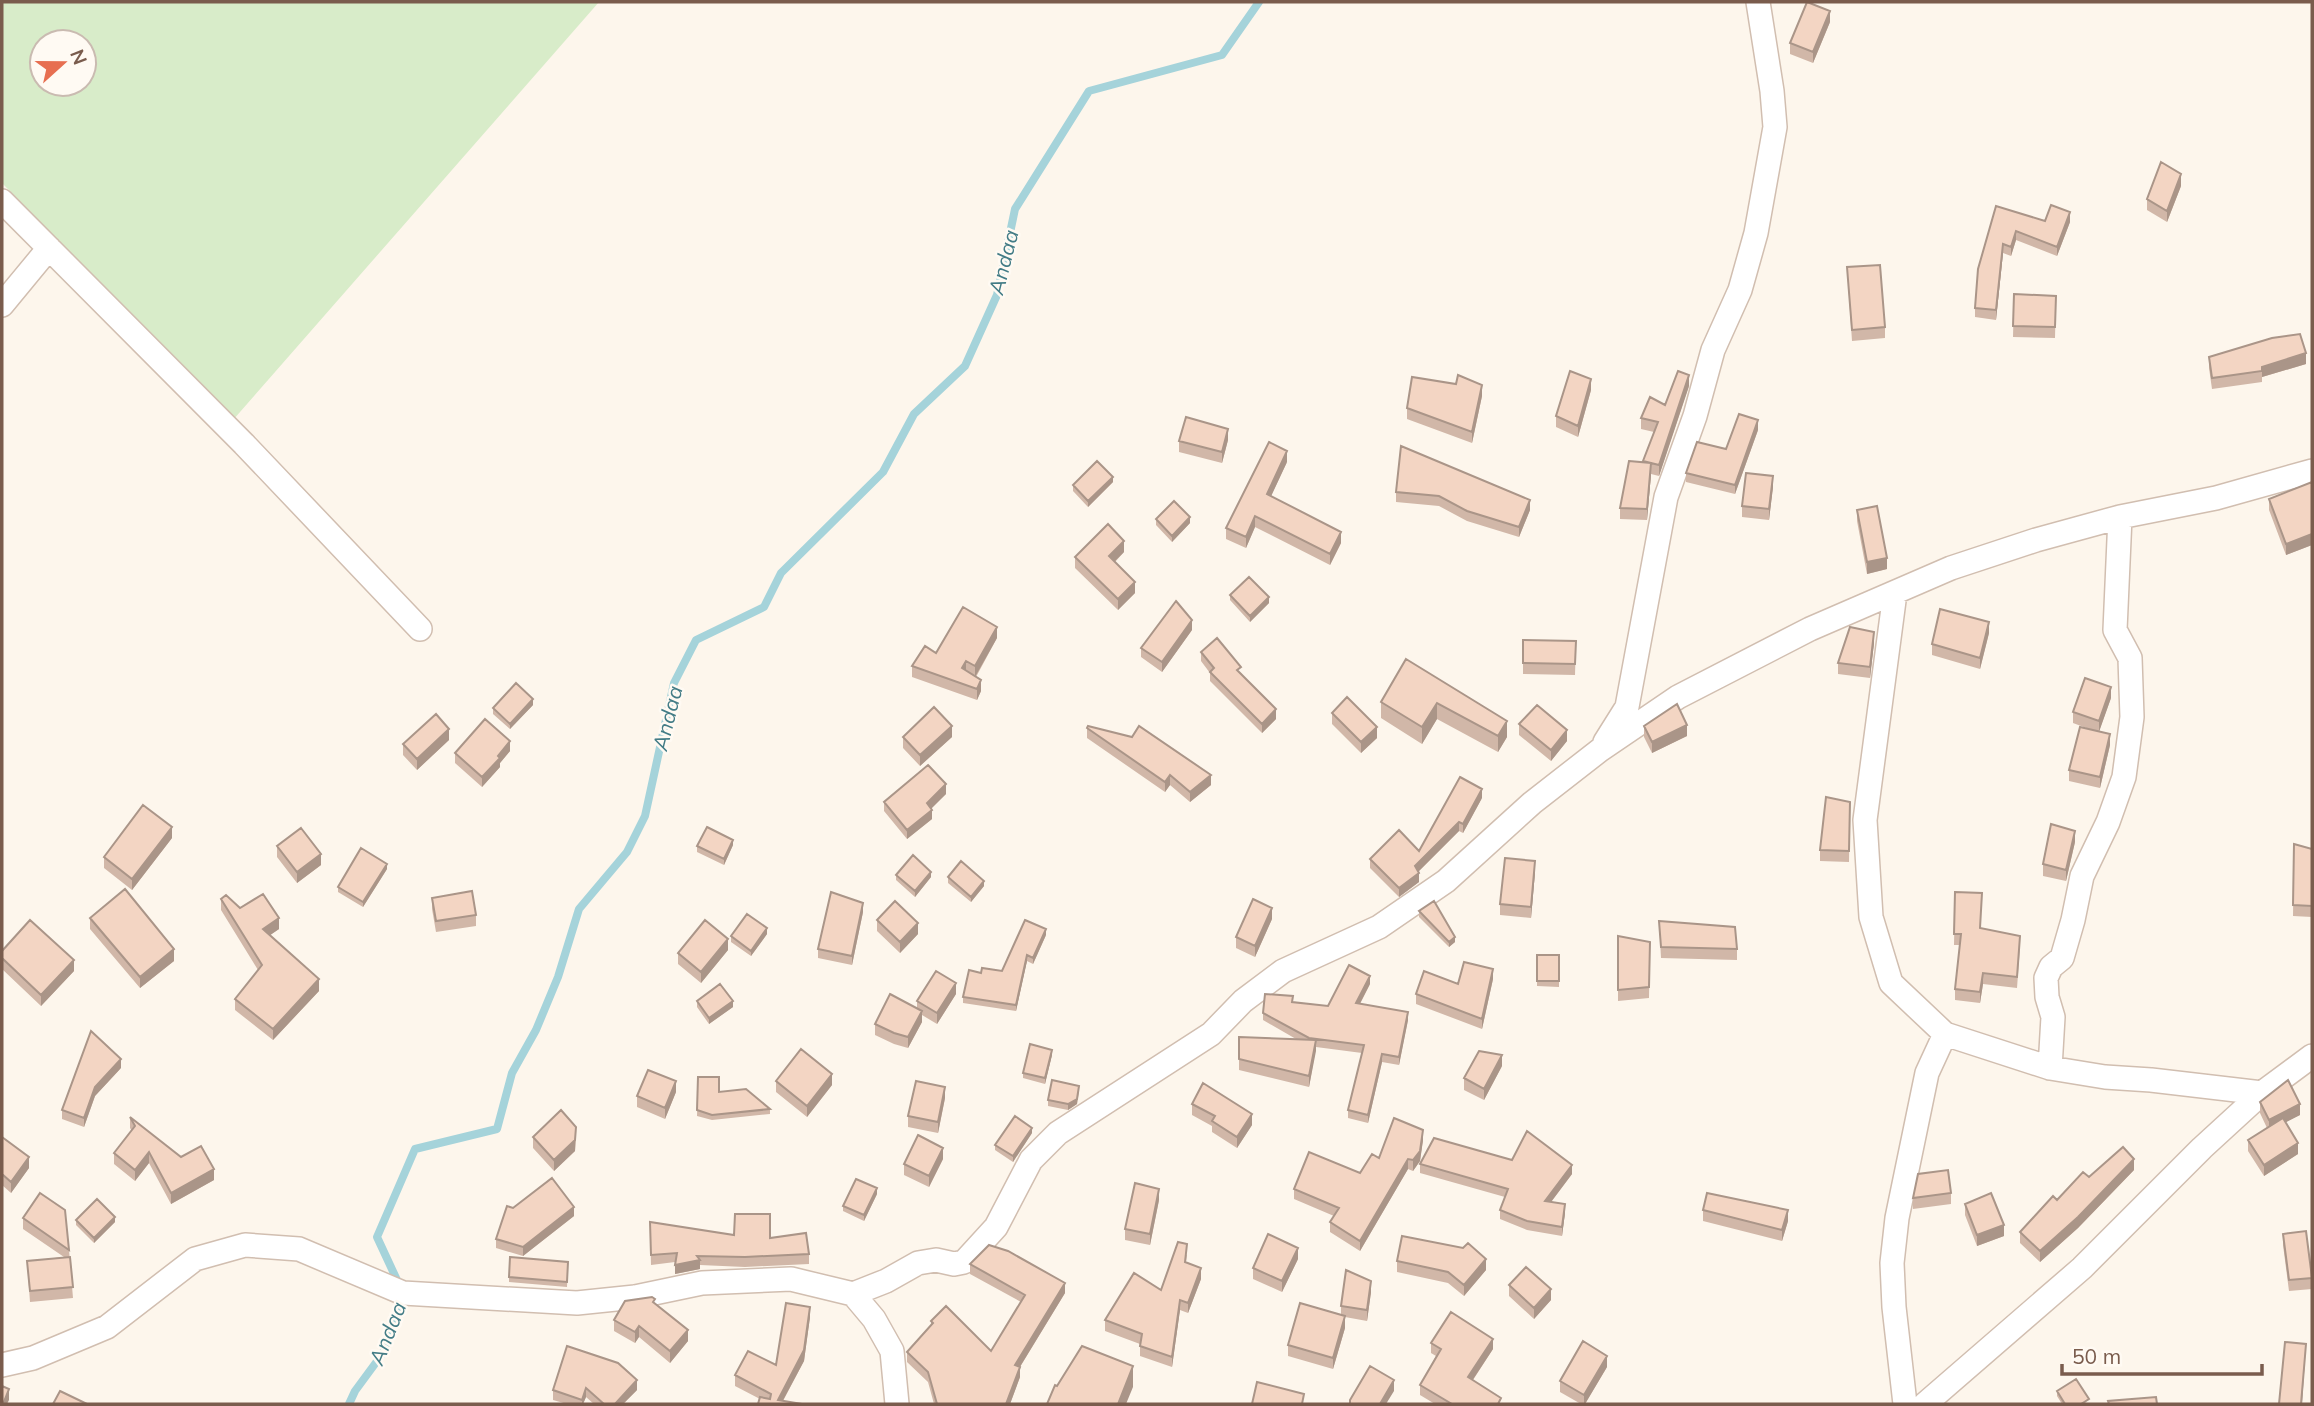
<svg xmlns="http://www.w3.org/2000/svg" width="2314" height="1406" font-family="Mulish,sans-serif">
<style>
.green{fill:#d8ecc9;fill-rule:evenodd}
.lines{fill:none;stroke-linecap:round;stroke-linejoin:round}
.stream{stroke:#a5d3da;stroke-width:8}
.minor-casing{stroke:#d1beb0;stroke-width:26}
.minor{stroke:#fff;stroke-width:23}
.wall{fill:#d1b7a8}
.shaded-wall{fill:#aa9588}
.building{fill:#f3d5c3;stroke:#aa9588;stroke-width:2}
.labels{text-anchor:middle;dominant-baseline:central;stroke-width:5;stroke-linejoin:round;paint-order:stroke}
.water-label{font-size:21px;font-style:italic;fill:#437c86;stroke:#fffaf3}
</style>
<rect width="100%" height="100%" fill="#fdf6ec"/>
<path class="green" d="M2,2h597l-366,418 -231,-237zM42,42h42v42h-42z"/>
<g class="lines">
<path class="stream" d="M349,1404l6,-13 28,-38 20,-60 -26,-56 38,-88 82,-20 15,-56 24,-43 22,-53 21,-68 48,-57 18,-36 29,-133 22,-43 68,-33 17,-34 102,-101 31,-58 51,-48 32,-71 18,-86 74,-118 133,-36 37,-53"/>
<g class="minor-casing">
<path id="minor" d="M2,201l242,243 176,185
M2,305l47,-57
M1895,593l-30,227 6,97 20,66 54,51 105,34 55,9 46,3 111,13
M1605,742l22,-35 39,-210 29,-81 18,-66 27,-60 16,-57 19,-106 -3,-36 -14,-89
M2050,1068l3,-51 -6,-20 -1,-19 5,-11 11,-9 11,-38 9,-44 26,-54 16,-45 8,-60 -2,-59 -15,-28 5,-113
M853,1294l21,25 18,32 5,53
M2,1365l31,-7 74,-31 88,-68 50,-14 54,4 104,44 174,10 58,-6 67,-14 89,-4 62,15 33,-13 32,-18 18,-3 18,4 10,-2 32,-35 35,-67 27,-27 153,-99 32,-33 40,-30 96,-44 67,-46 86,-78 68,-53 78,-53 132,-68 141,-61 85,-28 84,-23 96,-19 96,-27
M1905,1404l-11,-97 -2,-44 5,-45 30,-145 18,-39
M1925,1404l157,-136 120,-120 60,-55 50,-37"/>
</g>
<use href="#minor" class="minor"/>
</g>
<path class="wall" d="M1830,22l-17,41 -23,-9v-11z
M2181,186l-14,36 -20,-12v-11z
M1996,206l49,15 25,1 -13,34 -41,-16 -5,16 -8,-3 -7,67 -21,-3v-9z
M1847,267l38,60v11l-33,3z
M2014,294l42,2 -1,42 -42,-1z
M2209,357l97,7 -44,13v5l-50,7 -3,-21z
M1456,384l26,12 -10,47 -65,-24v-11z
M1689,386l-30,90 -8,-2 -4,46 -27,-1v-11l23,-46 11,-30 -13,-3v-11l24,-13z
M1591,390l-13,47 -22,-10v-11z
M1758,430l-23,64 -49,-12v-9z
M1228,440l-6,23 -43,-11v-11z
M1401,446l129,64 -11,27 -52,-16 -28,-15 -43,-4v-10z
M1287,462l-16,34 70,47 -11,22 -75,-38 -9,21 -20,-9v-11z
M1113,482l-25,25 -15,-16v-6z
M2312,482v63l-26,10 -17,-45v-11z
M1773,487l-4,33 -27,-3v-11z
M1857,510l30,59 -20,5 -10,-53z
M1156,519l34,4 -18,19 -16,-17z
M1124,552l-9,10 20,31 -17,17 -43,-42v-11z
M1230,595l39,8 -19,19 -20,-22z
M1192,630l-30,42 -21,-15v-9z
M1989,633l-9,36 -48,-14v-11z
M997,638l-21,39 5,14 -4,9 -65,-23v-11l24,-13z
M1523,640l53,1 -1,34 -52,-1z
M1874,643l-4,35 -32,-4v-11z
M1201,652l40,21 35,46 -14,14 -52,-52v-8l-9,-12z
M1406,659l101,78 -9,15 -61,-33 -15,25 -41,-26v-16z
M2111,698l-12,33 11,14 -10,43 -31,-7v-11l20,-41 -16,-6v-11z
M533,705l-23,24 -17,-15v-6z
M1332,713l45,25 -16,15 -29,-29z
M1519,724l48,17 -16,20 -32,-26z
M1644,726l43,10 -35,17 -8,-16z
M1087,728l124,57 -21,17 -20,-17 -5,7 -78,-54z
M903,737h49l-32,29 -17,-18z
M449,740l-32,30 -14,-15v-11z
M510,751l-10,12v4l-18,20 -27,-24v-10z
M946,794l-15,14 1,11 -25,20 -23,-28v-9z
M1482,798l-19,35 -4,-2 -41,41 1,10 -20,15 -29,-29v-9l49,-8z
M1850,802l-1,60 -29,-1v-11z
M172,838l-40,52 -28,-22v-11z
M2075,842l-9,39 -23,-5v-12z
M2294,844l18,5v68l-19,-1z
M733,845l-9,20 -27,-13v-6z
M277,846l44,19 -24,18 -20,-26z
M387,869l-24,38 -25,-15v-5z
M1535,872l-4,46 -31,-3v-11z
M896,875l35,2 -16,20 -19,-17z
M948,877l36,9 -13,16 -23,-19z
M1955,892l26,36 39,19 -3,41 -34,-4 -3,19 -25,-3v-11l5,-44h-6z
M432,898l44,17v11l-40,6 -4,-23z
M221,899l19,9 39,21 -9,6 49,56 -46,49 -38,-30v-11l23,-29 -37,-60z
M1419,911l36,31 -6,5 -30,-30z
M863,912l-11,53 -34,-7v-9z
M90,918l84,43 -34,27 -50,-59z
M1272,919l-17,38 -19,-9v-11z
M877,920l41,14 -18,19 -23,-22z
M1659,921l78,28v11l-76,-2z
M767,934l-16,22 -20,-14v-6z
M1046,935l-13,29 -6,-3 -11,50 -53,-8v-6l18,-24 21,-2z
M1618,936l32,6 -1,56 -31,3z
M728,950l-27,33 -23,-19v-11z
M2,951l72,20 -33,35 -39,-37z
M1537,955h22v32l-22,-1z
M1493,979l-11,50 -66,-25v-10z
M1370,984l-10,20 48,16 -9,45 -17,-3 -14,61 -20,-5v-8l14,-57 -46,-6 -7,40 -70,-17v-33l57,2 -33,-19v-7l29,-11 36,4z
M956,994l-19,30 -15,-9v7l-14,26 -14,-4 -19,-9v-11l42,-15v-8z
M697,1001l36,6 -24,17 -12,-17z
M1052,1055l-7,29 -22,-6v-5z
M1502,1066l-18,34 -20,-10v-12z
M121,1068l-26,28 -11,31 -22,-8v-9z
M698,1077l21,15 51,17v5l-58,6 -15,-4z
M776,1081l56,4 -25,32 -31,-25z
M1079,1091l-2,13 -9,6 -20,-4v-6z
M676,1092l-11,27 -28,-12v-11z
M945,1098l-7,35 -30,-6v-11z
M2260,1102l40,13 -15,7 13,32 -34,22 -16,-25v-11l19,-12 -7,-15z
M1192,1104l60,21 -15,23 -25,-16v-6l-20,-11z
M130,1117l51,40 33,23 -43,24 -22,-41 -14,18 -21,-17v-11l18,-22 -2,-3z
M1032,1133l-19,29 -18,-12v-5z
M2,1137l27,31 -18,25 -9,-8z
M533,1137l43,1 -1,13 -21,20 -21,-23z
M1423,1140l-3,21 -7,10 -5,-2 -48,82 -30,-19v-10l4,-6 -40,-17v-10l66,-16 19,-15z
M943,1159l-14,28 -25,-12v-11z
M1512,1160l60,14 -21,28 14,11 -3,23 -35,-6 -27,-11v-9l5,-13 -85,-24v-9z
M2134,1170l-56,58 -38,34 -20,-19v-11l37,-32 32,-23z
M1951,1193v11l-38,5v-11z
M877,1194l-13,27 -21,-10v-5z
M1159,1200l-9,45 -25,-5v-11z
M1965,1204l39,32 -27,10 -12,-31z
M513,1208l61,8 -51,40 -27,-8v-9z
M1703,1210l85,11 -6,20 -79,-20z
M23,1218l46,32 4,48 -43,4 -3,-41 37,-4 -41,-28z
M76,1220l39,2 -21,21 -18,-18z
M650,1222l84,13 36,3 39,16v10l-64,3 -45,-2v4l-25,5v-12l-24,3z
M2283,1234l29,42v13l-23,2 -6,-46z
M1187,1254l-1,8 15,17 -13,34 -8,-3 -8,57 -32,-11v-12l-35,-13v-11l56,-30z
M1298,1259l-16,33 -29,-13v-11z
M1397,1261l89,9 -22,26 -16,-13 -51,-11z
M568,1262l-1,25 -58,-5v-5z
M970,1264l95,29 -45,74v10l-10,27h-76l-6,-22 -21,-20v-10l24,-27v-4l60,30 30,-49 -51,-28z
M1509,1285l42,15 -17,19 -25,-23z
M1371,1292l-4,29 -22,-4v11l-12,41 -45,-13v-11l53,-30v-9z
M655,1303l33,38 -18,22 -31,-26 -4,6 -21,-12v-11z
M810,1317l-6,44 -21,40 -23,-2 -25,-13v-11l41,-10z
M1431,1343l62,6 -20,31 28,24h-66l-15,-9v-10l16,-29 -5,-3z
M567,1346l70,44 -14,14h-29l-8,-7 -3,7h-16l-14,-4v-10z
M1607,1367l-22,37h-4l-21,-12v-11z
M2057,1391l32,13h-27l-5,-8z"/>
<path class="shaded-wall" d="M1830,11v11l-17,41v-11z
M2181,174v12l-14,36v-11z
M2070,212v10l-13,34v-9z
M2016,231v9l-5,16v-9z
M2003,244v9l-7,67v-10z
M2306,353v11l-44,13v-10z
M1689,375v11l-30,90v-11z
M1591,379v11l-13,47v-11z
M1482,385v11l-10,47v-11z
M1758,420v10l-23,64v-9z
M1228,429v11l-6,23v-11z
M1287,451v11l-20,43v-11z
M1651,463v11l-4,46v-11z
M1773,476v11l-4,33v-11z
M1113,477v5l-25,25v-6z
M1530,500v10l-11,27v-10z
M1255,516v11l-9,21v-11z
M1190,517v6l-18,19v-6z
M1341,532v11l-11,22v-11z
M2312,534v11l-26,10v-11z
M1124,541v11l-15,15v-11z
M1887,558v11l-20,5v-12z
M1135,582v11l-17,17v-11z
M1269,597v6l-19,19v-6z
M1192,620v10l-30,42v-10z
M1989,622v11l-9,36v-11z
M997,627v11l-22,39v-11z
M1874,632v11l-4,35v-11z
M966,661v11l-4,-4z
M981,680v11l-4,9v-11z
M2111,687v11l-12,34v-11z
M533,699v6l-23,24v-5z
M1437,703v16l-15,25v-17z
M1276,709v10l-14,14v-9z
M1507,721v16l-9,15v-16z
M1687,725v11l-35,17v-11z
M952,726v11l-32,29v-11z
M1377,727v11l-16,15v-11z
M449,729v11l-32,30v-11z
M1567,730v11l-16,20v-11z
M2110,734v11l-10,43v-11z
M510,741v10l-10,12v4l-18,20v-10l16,-21z
M1170,775v10l-5,7v-10z
M1211,775v10l-21,17v-10z
M946,784v10l-19,19v-10z
M1482,789v9l-19,35v-9z
M932,810v9l-25,20v-9z
M1459,822v9l-44,44v-9z
M172,827v11l-40,52v-11z
M2075,831v11l-9,39v-11z
M733,840v5l-9,20v-6z
M321,854v11l-24,18v-11z
M1535,861v11l-4,46v-11z
M387,864v5l-24,38v-5z
M931,872v5l-16,20v-6z
M1419,873v9l-20,15v-9z
M984,881v5l-13,16v-5z
M863,903v9l-11,53v-9z
M1272,908v11l-17,38v-11z
M279,918v11l-16,11v-11z
M918,923v11l-18,19v-11z
M767,928v6l-16,22v-5z
M1046,929v6l-13,29v-6z
M1455,937v5l-6,5v-5z
M728,939v11l-27,33v-11z
M174,949v12l-34,27v-11z
M1027,955v6l-11,50v-6z
M74,960v11l-33,35v-11z
M1493,969v10l-11,50v-10z
M1983,973v11l-3,19v-11z
M1370,976v8l-14,27v-8z
M319,979v12l-46,49v-11z
M956,983v11l-19,30v-11z
M733,1001v6l-24,17v-6z
M922,1011v11l-14,26v-11z
M1408,1012v8l-9,45v-8z
M1316,1040v11l-7,36v-11z
M1052,1050v5l-7,29v-6z
M1382,1054v8l-14,61v-8z
M1502,1055v11l-18,34v-11z
M121,1059v9l-26,28 -11,31v-9l11,-31z
M832,1074v11l-25,32v-11z
M676,1081v11l-11,27v-11z
M1079,1086l-2,18 -9,6v-6z
M945,1087v11l-7,35v-11z
M2300,1104v11l-31,16v-11z
M1252,1114v11l-15,23v-11z
M576,1127l-1,24 -21,20v-11z
M1032,1128v5l-19,29v-6z
M1423,1130v10l-3,21 -7,10v-11z
M2298,1143v11l-34,22v-11z
M943,1148v11l-14,28v-11z
M149,1152v11l-14,18v-11z
M29,1157v11l-18,25v-11z
M1408,1159v10l-48,82v-10z
M2134,1159v11l-56,58 -38,34v-11z
M1572,1165v9l-27,36v-9z
M214,1169v11l-43,24v-11z
M877,1188v6l-13,27v-6z
M1159,1189v11l-9,45v-11z
M1565,1204v9l-3,23v-9z
M574,1207v9l-51,40v-9z
M1788,1210v11l-6,20v-11z
M115,1217v5l-21,21v-5z
M2004,1225v11l-27,10v-11z
M1298,1248v11l-16,33v-11z
M1486,1259v11l-22,26v-11z
M700,1260v9l-25,5v-9z
M1201,1268v11l-13,34v-10z
M1371,1281v11l-4,29v-11z
M1065,1283v10l-50,82v-10z
M1551,1289v11l-17,19v-11z
M1180,1300v10l-8,57v-10z
M810,1307v10l-6,44 -23,43 -3,-4z
M1345,1316v12l-12,41v-11z
M639,1326v11l-4,6v-11z
M688,1330v11l-18,22v-12z
M1493,1339v10l-25,38v-10z
M2306,1344l-4,60h-1z
M1607,1356v11l-22,37h-1v-9z
M1133,1366v21l-7,17h-8z
M1020,1367v10l-10,27h-4z
M637,1380v10l-14,14h-8z
M1394,1380v11l-8,13h-6z
M586,1388v9l-3,7h-1v-4z
M9,1389v11l-2,4h-4z"/>
<path class="building" d="M1807,2l23,9 -17,41 -23,-9z
M2161,162l20,12 -14,37 -20,-12z
M2051,205l19,7 -13,35 -41,-16 -5,16 -8,-3 -7,66 -21,-2 3,-39 18,-63 49,15z
M1880,265l5,62 -33,3 -5,-63z
M2014,294l42,2 -1,31 -42,-1z
M2300,334l6,19 -44,14v4l-50,7 -3,-21 63,-19z
M1570,371l21,8 -13,47 -22,-10z
M1678,371l11,4 -30,90 -16,-4 15,-39 -17,-4 9,-21 15,8z
M1458,375l24,10 -10,47 -65,-24 5,-31 44,7z
M1739,414l19,6 -23,65 -49,-12 11,-31 29,7z
M1186,417l42,12 -6,23 -43,-11z
M1269,442l18,9 -20,43 74,38 -11,22 -75,-38 -9,21 -20,-9z
M1401,446l129,54 -11,27 -52,-16 -28,-15 -43,-4z
M1097,461l16,16 -25,24 -15,-16z
M1629,461l22,2 -4,46 -27,-1z
M1746,473l27,3 -4,33 -27,-3z
M2312,482v52l-26,10 -17,-45z
M1174,501l16,16 -18,19 -16,-17z
M1877,506l10,52 -20,4 -10,-52z
M1108,524l16,17 -15,15 26,26 -17,17 -43,-42z
M1249,577l20,20 -19,19 -20,-21z
M1176,601l16,19 -30,42 -21,-14z
M963,607l34,20 -22,39 -9,-5 -4,7 19,12 -4,9 -65,-23 13,-20 11,7z
M1940,609l49,13 -9,36 -48,-14z
M1850,627l24,5 -4,35 -32,-4z
M1217,638l24,29 -4,3 39,39 -14,15 -52,-52 4,-4 -13,-16z
M1523,640l53,1 -1,23 -52,-1z
M1406,659l101,62 -9,15 -61,-33 -15,24 -41,-25z
M2085,678l26,9 -12,34 -26,-9z
M516,683l17,16 -23,25 -17,-16z
M1347,697l30,30 -16,15 -29,-29z
M1677,704l10,21 -35,17 -8,-16z
M1537,705l30,25 -16,20 -32,-26z
M934,707l18,19 -32,29 -17,-18z
M436,714l13,15 -32,30 -14,-15z
M485,719l25,22 -12,15 2,2 -18,19 -27,-24z
M1088,726l44,11 7,-11 72,49 -21,17 -20,-17 -5,7 -78,-54z
M2080,727l30,7 -10,43 -31,-7z
M928,765l18,19 -19,19 5,7 -25,20 -23,-28z
M1460,777l22,12 -19,35 -4,-2 -44,44 4,7 -20,15 -29,-29 29,-29 20,21z
M1826,797l24,5 -1,49 -29,-1z
M143,805l29,22 -40,52 -28,-22z
M2051,824l24,7 -9,39 -23,-6z
M707,827l26,13 -9,19 -27,-13z
M301,828l20,26 -24,18 -20,-26z
M2294,844l18,5v57l-19,-1z
M361,848l26,16 -24,38 -25,-15z
M913,855l18,17 -16,19 -19,-16z
M1505,858l30,3 -4,46 -31,-3z
M961,861l23,20 -13,16 -23,-20z
M125,889l49,60 -34,28 -50,-59z
M472,891l4,24 -40,6 -4,-23z
M831,892l32,11 -11,53 -34,-7z
M1955,892l27,1 -2,35 40,8 -3,41 -34,-4 -3,19 -25,-3 6,-55h-7z
M263,894l16,24 -16,11 56,50 -46,50 -38,-30 27,-34 -41,-66 5,-4 14,13z
M1253,899l19,9 -17,38 -19,-9z
M895,901l23,22 -18,19 -23,-22z
M1434,901l21,36 -6,5 -30,-31z
M747,914l20,14 -16,23 -20,-15z
M30,920l44,40 -33,35 -39,-37v-7z
M705,920l23,19 -27,33 -23,-19z
M1025,920l21,9 -13,29 -6,-3 -11,50 -53,-8 6,-27 12,3 1,-5 20,3z
M1659,921l76,6 2,22 -76,-2z
M1618,936l32,6 -1,45 -31,3z
M1537,955h22v26h-22z
M1464,962l29,7 -11,50 -66,-25 8,-23 34,13z
M1349,965l21,11 -14,27 52,9 -9,45 -17,-3 -14,61 -20,-5 16,-65 -55,-7 -46,-25 2,-19 28,2 -1,6 36,4z
M936,971l20,12 -19,30 -20,-12z
M720,984l13,17 -24,17 -12,-17z
M890,994l32,17 -14,26 -14,-4 -19,-9z
M91,1031l30,28 -26,28 -11,31 -22,-8z
M1239,1037l77,3 -7,36 -70,-17z
M1030,1044l22,6 -7,28 -22,-5z
M801,1049l31,25 -25,32 -31,-25z
M1479,1051l23,4 -18,34 -20,-11z
M648,1070l28,11 -11,27 -28,-12z
M698,1077h21v15l27,-3 24,20 -58,6 -15,-5z
M1052,1080l27,6 -2,13 -9,5 -20,-4z
M2288,1080l12,24 -31,16 -9,-18z
M916,1081l29,6 -7,35 -30,-6z
M1203,1083l49,31 -15,23 -25,-16 3,-5 -23,-12z
M561,1110l15,17 -1,13 -21,20 -21,-23z
M1015,1116l17,12 -19,28 -18,-11z
M130,1117l51,40 20,-11 13,23 -43,24 -22,-41 -14,18 -21,-17 21,-27z
M1394,1118l29,12 -3,21 -7,9 -5,-1 -48,82 -30,-19 9,-14 -45,-19 15,-37 51,21 12,-19 7,4z
M2283,1118l15,25 -34,22 -16,-25z
M1527,1131l45,34 -27,36 20,3 -3,23 -35,-6 -27,-11 8,-21 -88,-25 14,-26 78,22z
M918,1135l25,13 -14,28 -25,-12z
M2,1137l27,20 -18,25 -9,-8z
M2123,1147l11,12 -56,58 -38,34 -20,-19 33,-36 4,4 26,-28 6,5z
M1948,1170l3,23 -38,5 5,-24z
M552,1178l22,29 -51,40 -27,-8 11,-33 6,2z
M856,1179l21,9 -13,27 -21,-9z
M1135,1183l24,6 -9,45 -25,-5z
M40,1193l25,17 4,40 -46,-32z
M1707,1193l81,17 -6,20 -79,-20z
M1991,1193l13,32 -27,10 -12,-31z
M97,1199l18,18 -21,21 -18,-18z
M735,1214h35v24l36,-5 3,21 -64,3 -48,-1 3,4 -25,5 2,-12 -26,2 -1,-33 84,13z
M2306,1231l6,47 -23,2 -6,-46z
M1268,1234l30,14 -16,33 -29,-13z
M1402,1236l61,12 5,-5 18,16 -22,26 -16,-13 -51,-11z
M1178,1242l9,2 -2,18 16,6 -13,35 -8,-3 -8,57 -32,-11 2,-12 -37,-14 29,-47 27,17z
M989,1245l19,6 57,32 -50,82 5,2 -14,37h-69l-9,-32 -21,-20 26,-29 -2,-2 15,-15 45,45 34,-56 -55,-31z
M70,1257l3,30 -43,4 -3,-30z
M510,1257l58,5 -1,20 -58,-5z
M1526,1267l25,22 -17,19 -25,-23z
M1346,1270l25,11 -4,29 -26,-4z
M652,1297l3,2 -2,3 35,28 -18,21 -31,-25 -4,6 -21,-12 11,-19z
M786,1303l24,4 -6,43 -26,50 24,4h-44l2,-7 10,2 1,-5 -36,-19 13,-24 28,14z
M1300,1303l45,13 -12,42 -45,-13z
M1451,1312l42,27 -25,38 33,21 -3,6h-46l-32,-19 21,-36 -10,-6z
M1583,1341l24,15 -23,39 -24,-14z
M2285,1342l21,2 -5,60h-22z
M567,1346l51,17 19,17 -22,24h-11l-18,-16 -4,12 -29,-10z
M1082,1346l51,20 -15,38h-71l8,-19 2,1z
M1370,1366l24,14 -14,24h-30v-4z
M2076,1379l13,20 -8,5h-16l-8,-13z
M1257,1382l47,12 -2,10h-50z
M2,1386l7,3 -6,15h-1z
M60,1391l27,13h-34z
M2156,1397l1,7h-48l-1,-3z"/>
<g class="labels">
<g class="water-label">
<text transform="translate(1003 262) rotate(-76)">Andaa</text>
<text transform="translate(667 718) rotate(-76)">Andaa</text>
<text transform="translate(387 1333) rotate(-68)">Andaa</text>
</g>
</g>
<rect width="2314" height="1406" fill="none" stroke="#7a5c4d" stroke-width="7"/>
<g transform="translate(63 63) rotate(69)"><circle r="33" fill="#fffaf3" stroke="#cabbb1" stroke-width="2"/>
<path d="M0-5L12 26L0 18L-12 26Z" fill="#e76f51"/>
<text y="-10" font-size="19" font-weight="bold" text-anchor="middle" fill="#7a5c4d">N</text>
</g>
<path d="M2062 1364v10h200v-10" fill="none" stroke="#7a5c4d" stroke-width="3.5"/>
<text x="2072" y="1364" font-size="21" fill="#7a5c4d" stroke="#fffaf3" stroke-width="5" paint-order="stroke">50 m</text>
</svg>
